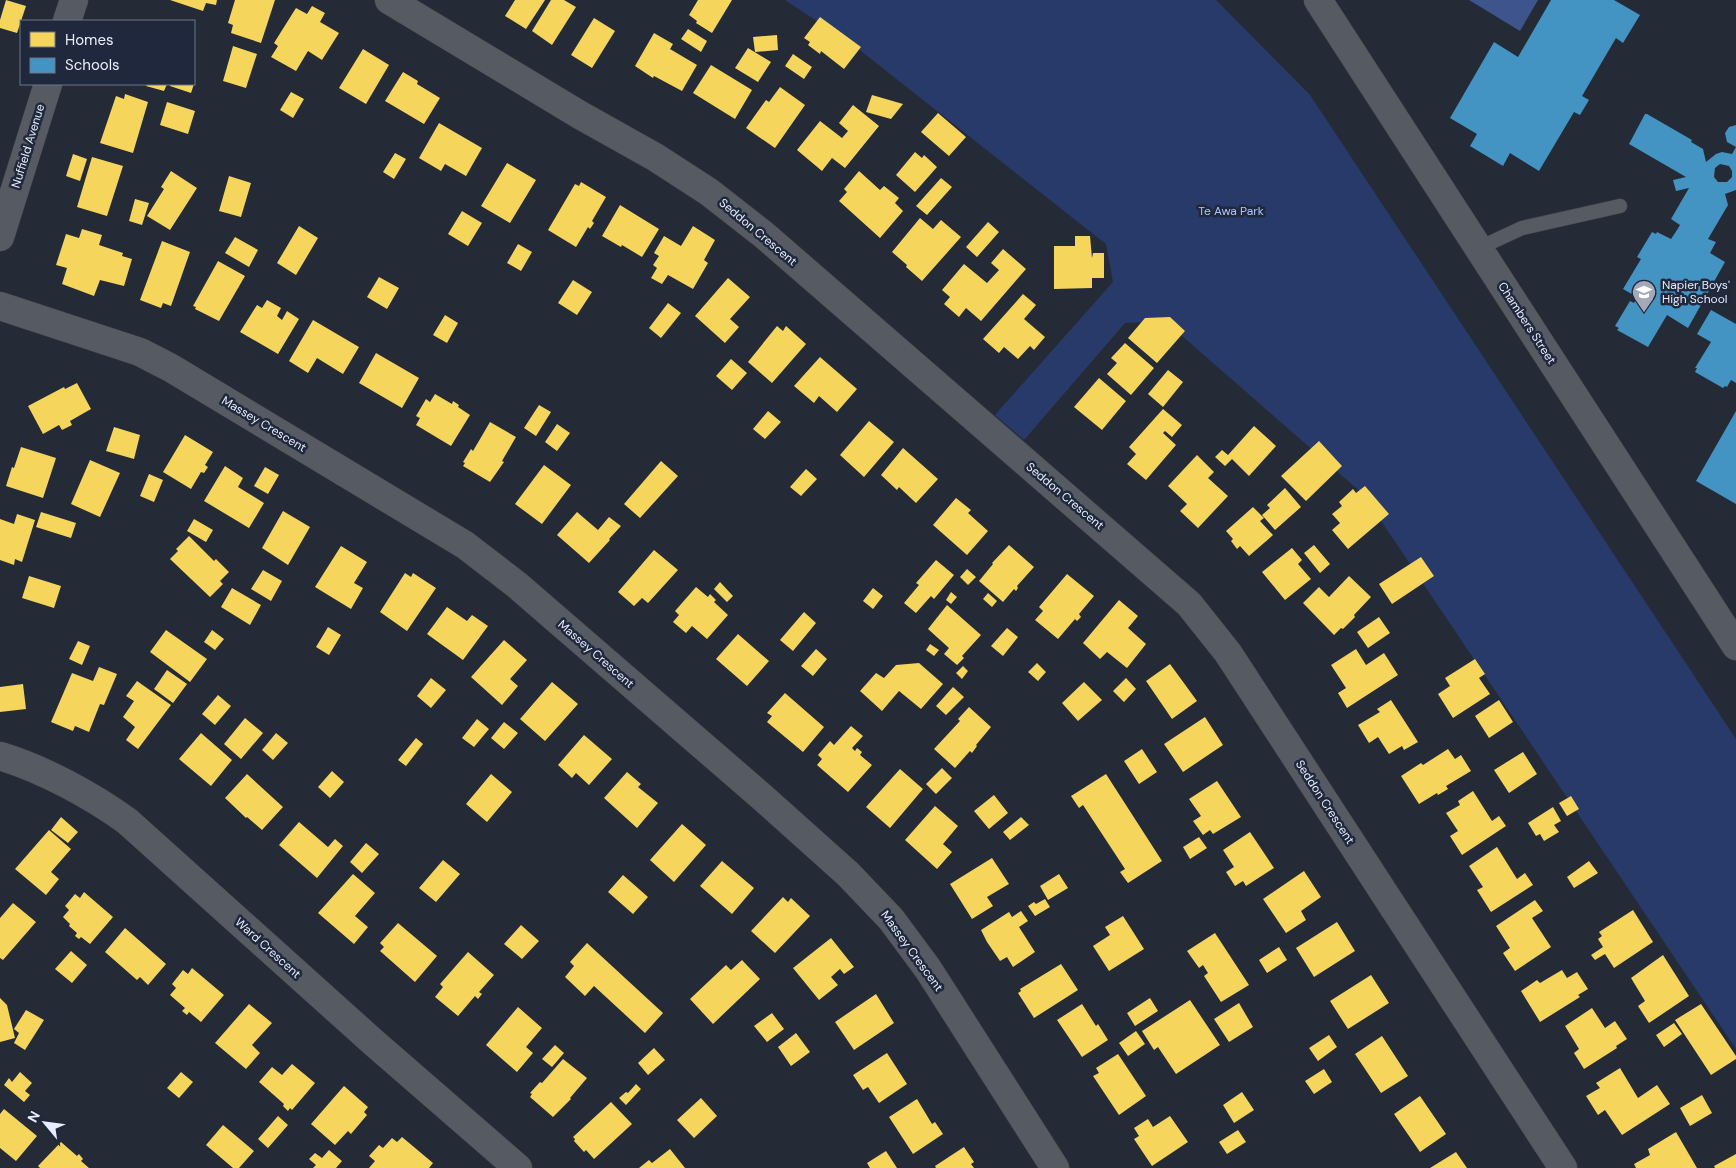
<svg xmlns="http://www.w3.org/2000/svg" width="1736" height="1168" font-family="'DM Sans',sans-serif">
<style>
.green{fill:#283a69}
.water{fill:#3d548d}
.homes{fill:#f6d55c}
.schools{fill:#4393c3;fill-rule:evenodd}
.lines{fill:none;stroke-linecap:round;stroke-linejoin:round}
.lane-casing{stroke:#434751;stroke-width:15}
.street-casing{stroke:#434751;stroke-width:29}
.secondary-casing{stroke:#434751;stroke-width:29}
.lane{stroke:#565a62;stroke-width:14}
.street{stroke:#565a62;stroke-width:28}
.secondary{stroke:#565a62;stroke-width:28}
.labels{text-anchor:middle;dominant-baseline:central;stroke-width:5;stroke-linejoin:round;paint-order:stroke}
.street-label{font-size:12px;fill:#e7edfb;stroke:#1f283c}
.park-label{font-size:12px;fill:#adc5fc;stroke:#1f283c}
.poi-label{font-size:12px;fill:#e7edfb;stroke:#1f283c;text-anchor:start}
</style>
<rect width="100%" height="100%" fill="#252b36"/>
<path class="green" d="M785,0h431l94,95 426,644v310l-373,-555 -198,-173 -40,2 -101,117 -29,-25 118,-133 -7,-38 -254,-200z"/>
<path class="water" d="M1469,0h69l-18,31z"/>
<path class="homes" d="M6,0l20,6 -9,27 -17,-5v-8z
M170,0h47l-1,5 -10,-2 -3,8z
M235,0h40l-14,43 -30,-10 2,-8 -5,-2z
M515,0h30l-19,29 -21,-13z
M551,0h13l12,7 -24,38 -20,-14z
M698,0h34l-20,33 -16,-10 1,-2 -8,-6z
M312,6l13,7 -5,9 19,11 -17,27 -14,-9 -12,20 -25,-14 7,-11 -4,-3 22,-35 11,6z
M820,17l41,30 -17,22 -23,-18 -1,3 -12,-9 2,-3 -6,-4z
M594,18l21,13 -23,37 -21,-13z
M688,29l19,12 -6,11 -20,-13z
M654,33l19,11 -3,5 27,16 -15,26 -28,-15 -1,2 -18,-12z
M777,35l1,15 -23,2 -2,-15z
M233,46l24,8 -11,34 -23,-7z
M748,48l23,14 -13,20 -23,-14z
M363,49l26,16 -23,39 -27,-16z
M793,54l19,13 -8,12 -19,-13z
M711,65l41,25 -17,29 -42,-26z
M403,72l15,9 -1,3 23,14 -16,26 -39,-23z
M147,84h20l-3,7 -18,-5z
M170,84h24l-3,9 -21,-7z
M780,87l25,18 -30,43 -29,-20 20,-28 3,2z
M291,92l13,7 -11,19 -13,-8z
M125,94l23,8 -15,51 -33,-10 16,-47 8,3z
M872,95l31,9 -12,15 -25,-7z
M167,102l28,9 -7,23 -28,-9z
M853,105l26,21 -34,42 -13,-10 -10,13 -25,-21 23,-29 22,17 6,-7 -9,-8z
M938,113l28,24 -17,19 -28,-24z
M439,123l43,25 -16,28 -21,-12 -4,7 -22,-13z
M915,152l7,6 2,-3 13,12 -22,25 -19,-17z
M395,153l11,6 -12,20 -11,-7z
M73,154l14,5 -7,22 -14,-5z
M92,157l31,9 -16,50 -30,-9z
M507,163l29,17 -26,43 -29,-17z
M171,171l26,17 -27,42 -23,-14 17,-27 -3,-2z
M859,171l21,19 4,-4 15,12 -4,5 8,8 -23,27 -41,-37 8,-9 -3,-3z
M229,176l22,7 -10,34 -22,-6z
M941,178l11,9 -25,28 -11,-9z
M581,182l25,15 -14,24 2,2 -4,6 -2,-2 -12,20 -28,-17 27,-46 4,2z
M135,199l14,4 -7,22 -13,-4z
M620,205l39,24 -17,28 -20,-12 -1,2 -19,-11z
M462,211l20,12 -14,23 -20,-12z
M920,218l13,11 8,-9 20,17 -39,44 -16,-14 1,-2 -15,-13z
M988,222l11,10 -22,25 -11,-10z
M299,226l19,12 -22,37 -19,-12z
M693,226l22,14 -11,20 4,3 -15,26 -25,-14 -6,9 -11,-6 6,-10 -4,-3 6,-9 -5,-3 10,-17 17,10z
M82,229l20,6 -3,10 24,8 -1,3 10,3 -8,27 -24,-6 -6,16 -32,-12 5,-16 -11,-3 10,-31 13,4z
M1075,236h15l2,22 1,-5h11v25h-12v10l-38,1v-43h21z
M235,237l23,13 -9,17 -24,-14z
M162,241l28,11 -19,54 -8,-3 -2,5 -21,-8z
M518,244l14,8 -11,19 -14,-8z
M1003,249l23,20 -45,52 -15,-13 -7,9 -15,-13 6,-7 -8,-7 22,-26 23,19 12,-13 -8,-7z
M218,261l27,15 -26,45 -24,-12 1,-2 -3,-1z
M379,277l20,11 -12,21 -20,-12z
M728,278l22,19 -20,22 9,8 -14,16 -30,-27z
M573,280l19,12 -15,23 -19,-12z
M1023,294l13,11 -12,14 21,18 -11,13 -4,-4 -12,13 -14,-12 -5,6 -16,-14z
M267,300l14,8 -4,8 5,4 5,-9 12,8 -21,35 -38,-22 17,-27 5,3z
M668,303l13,10 -20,25 -12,-10z
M445,315l13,8 -11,20 -14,-8z
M1170,317l15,14 -28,32 -29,-25 17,-20z
M313,320l46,27 -16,27 -26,-16 -9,15 -19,-12z
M777,326l6,5 3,-5 20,18 -34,39 -24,-21z
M1125,343l29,25 -23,27 -24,-21 10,-11 -6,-5z
M376,353l43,25 -17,30 -43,-25z
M820,357l37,32 -20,23 -18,-16 -5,7 -20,-17z
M731,359l16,14 -15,17 -16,-14z
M1168,370l15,12 -20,25 -15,-13z
M1099,378l27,23 -24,29 -28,-23z
M77,383l14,26 -21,12 2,4 -10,5 -3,-5 -16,9 -15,-28 36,-19 1,2z
M435,394l17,10 1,-3 6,4 -1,2 12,8 -19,31 -35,-21 4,-7 -4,-2 10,-17 4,3z
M539,405l12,7 -15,24 -12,-8z
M1163,409l19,16 -10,12 -7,-6 -2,2 13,12 -30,35 -19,-16 9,-10 -7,-7z
M768,411l13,11 -16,17 -12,-10z
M869,421l25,21 -30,35 -24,-22z
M490,422l26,15 -14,24 2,1 -14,20 -27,-16 2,-3 -2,-1 8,-13 2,2z
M557,424l13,9 -13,18 -12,-9z
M1254,426l22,20 -27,30 -17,-17 -7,7 -10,-9 7,-7 6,5z
M114,427l26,8 -6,24 -28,-8z
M185,435l28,17 -8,13 3,2 -4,6 -3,-1 -10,17 -28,-17z
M1319,441l23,25 -36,35 -25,-25z
M21,447l35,11 -13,40 -37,-12 6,-19 2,1z
M903,448l35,31 -22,24 -17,-16 -2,3 -16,-15z
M1197,455l17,17 -6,6 20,18 -30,32 -18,-17 7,-7 -19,-18z
M90,460l30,13 -20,44 -29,-13z
M661,461l17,15 -38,42 -16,-14z
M544,465l27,20 -29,39 -27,-20z
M225,466l18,12 -5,9 26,16 -15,25 -45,-27z
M265,467l14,8 -11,19 -14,-8z
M806,469l11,10 -16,17 -11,-9z
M149,474l14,6 -9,22 -14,-6z
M1365,486l24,28 -41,35 -16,-19 8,-7 -8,-9 10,-8 -3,-4 14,-13 3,4z
M1285,488l16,19 -26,23 -13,-15 8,-7 -3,-3z
M956,498l15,12 -3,3 20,18 -21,24 -34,-30z
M1253,507l11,11 -4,3 13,14 -24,21 -9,-10 -3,3 -6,-8 2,-2 -7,-8z
M283,511l27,16 -22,38 -26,-17z
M41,512l35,11 -5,15 -35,-11z
M577,512l21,18 11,-13 12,9 -12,13 1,1 -21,23 -32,-28z
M17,514l18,6 -13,42 -7,-3 -1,6 -14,-5v-41l14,5z
M194,519l19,11 -7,12 -19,-11z
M189,536l25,25 2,-2 13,13 -9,9 3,3 -13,13 -40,-38 8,-8 -2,-2z
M1009,545l25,22 -17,19 1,2 -2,3 -2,-2 -11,13 -24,-21 14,-17 -1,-1z
M1314,545l16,19 -10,9 -16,-20z
M341,546l26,16 -13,21 9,5 -12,21 -36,-22z
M1292,548l10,12 -4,4 13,15 -26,21 -23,-28z
M654,550l24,20 -30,33 -6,-5 -8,8 -16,-14z
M1421,557l13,19 -42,28 -13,-20z
M936,560l18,15 -20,24 -3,-3 -15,17 -12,-10 15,-18 -3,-2z
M967,569l9,8 -8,8 -8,-8z
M263,570l19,11 -11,20 -20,-12z
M405,573l6,4 2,-4 23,15 -29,43 -27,-19z
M1067,574l27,22 -15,18 2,3 -4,4 -2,-2 -17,20 -23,-19 8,-9 -4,-4z
M29,576l32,10 -7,22 -32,-10z
M1349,576l22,21 -17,18 1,2 -12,12 -2,-1 -7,7 -31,-32 16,-16 10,10z
M720,582l13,14 -6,6 -13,-13z
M696,587l12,10 2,-3 6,6 -2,2 14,13 -21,24 -15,-13 -6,7 -13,-11 6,-7 -4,-4z
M232,588l29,17 -11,20 -29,-18z
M873,588l10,8 -10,13 -10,-8z
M951,592l6,5 -6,7 -5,-4z
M988,593l9,8 -5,6 -9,-8z
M1119,600l19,16 -10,12 18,16 -19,24 -20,-16 -7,7 -17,-16z
M947,605l34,30 -19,21 2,2 -7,7 -13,-11 5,-6 -21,-19z
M447,607l20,14 5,-6 16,11 -25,34 -36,-26z
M804,612l12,11 -23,28 -13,-11z
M1379,617l11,16 -22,15 -11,-16z
M328,627l13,8 -12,20 -13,-8z
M1007,628l11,9 -15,19 -12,-10z
M166,630l41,29 -17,23 -40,-30z
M212,630l12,9 -9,11 -11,-8z
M738,634l31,27 -22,25 -31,-27z
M504,640l23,20 -17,19 8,7 -16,19 -31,-28z
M78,641l12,5 -8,19 -13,-6z
M930,644l9,6 -5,6 -8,-6z
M816,649l11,10 -14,17 -12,-10z
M1356,649l10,16 18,-12 14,22 -51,33 -9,-15 8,-5 -15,-23z
M1475,659l10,15 -6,4 11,16 -37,24 -15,-24 12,-8 -5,-8z
M919,663l24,21 -22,25 -22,-18 -17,20 -22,-20 16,-18 8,5 12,-13z
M1037,663l9,9 -8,9 -10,-9z
M1170,664l27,37 -25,18 -26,-38z
M963,666l5,5 -6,8 -6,-6z
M99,667l18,7 -13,31 -4,-1 -11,28 -14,-6 -2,5 -22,-9 21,-49 21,8z
M167,670l20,14 -14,19 -19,-14z
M431,678l15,12 -15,18 -14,-12z
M1126,678l10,11 -12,13 -11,-11z
M137,681l34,24 -33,44 -12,-9 9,-13 -12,-10 11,-16 -8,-5z
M552,682l26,22 -33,37 -25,-22z
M1084,682l18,18 -24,21 -16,-18z
M23,684l3,25 -26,3v-25z
M953,687l11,10 -18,18 -10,-9z
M785,693l39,34 -21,25 -36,-30 5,-6 -5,-3z
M218,695l13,11 -16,19 -13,-11z
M1391,700l27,42 -14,8 -2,-4 -13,8 -11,-17 -9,6 -11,-18 22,-13 -3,-3z
M1499,700l14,22 -24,16 -14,-22z
M969,707l22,20 -15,18 1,1 -5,7 -2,-2 -15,17 -21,-19 26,-28 -2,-2z
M1205,717l18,28 -40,27 -19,-28z
M245,718l18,15 -22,26 -17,-15z
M477,719l12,10 -15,18 -12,-9z
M504,722l14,11 -14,16 -13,-11z
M851,726l12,10 -11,12 3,3 2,-3 5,4 -2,3 12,10 -24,27 -31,-27 5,-6 -4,-4 12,-14 4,4z
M201,733l31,27 -21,26 -32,-27z
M276,733l12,10 -15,17 -11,-10z
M584,735l28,24 -23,26 -13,-12 -4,5 -14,-13z
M416,738l7,6 -17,22 -8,-6z
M1142,749l15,23 -18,12 -15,-23z
M1448,749l7,10 6,-4 10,16 -25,15 2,3 -10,6 -1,-2 -18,11 -18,-28 20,-13 2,2z
M1523,752l14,22 -28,19 -15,-23z
M942,768l10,10 -16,16 -10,-10z
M900,769l23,20 -33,39 -24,-21z
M332,771l12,11 -14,16 -12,-11z
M627,772l14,12 -3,3 20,16 -21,25 -33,-30z
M247,774l36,33 -21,23 -15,-13 -1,1 -21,-20z
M491,774l21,18 -25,30 -21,-18z
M1106,774l56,87 -34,22 -8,-11 5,-3 -42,-64 -4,3 -8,-12z
M1217,781l24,36 -28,17 -3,-4 -7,5 -10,-14 8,-5 -12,-17z
M1473,791l19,30 7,-5 7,10 -44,29 -12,-19 8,-5 -12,-18 14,-8 -2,-4z
M994,795l14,18 -19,16 -15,-18z
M1571,796l8,13 -12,7 -8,-13z
M935,806l23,20 -15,18 9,8 -15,17 -32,-29z
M1553,807l8,14 -7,4 5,7 -15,9 -4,-7 -4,2 -8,-13z
M61,817l17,15 -10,11 -17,-13z
M1021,817l8,8 -19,15 -7,-8z
M299,822l29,25 7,-8 8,7 -26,32 -38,-33z
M682,824l24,21 -32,37 -24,-22z
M49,830l22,19 -20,23 8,7 -13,16 -31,-26z
M1250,832l24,36 -28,18 -3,-5 -8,5 -9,-14 8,-5 -11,-17z
M1199,837l8,11 -17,11 -7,-12z
M366,843l13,11 -17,19 -12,-11z
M1497,847l20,32 8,-6 8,12 -42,27 -14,-22 6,-3 -14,-21z
M992,858l17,26 -22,13 6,9 -21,13 -22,-35z
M443,860l17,14 -24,28 -17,-14z
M722,861l32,27 -22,26 -32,-28z
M1589,861l9,12 -24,15 -7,-11z
M1304,871l17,26 -20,14 5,9 -20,13 -23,-34z
M353,874l22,19 -20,23 13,11 -14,17 -36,-31z
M1059,874l9,14 -20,12 -8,-14z
M623,875l25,22 -15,17 -25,-22z
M84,892l29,25 -23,27 -9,-7 -2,2 -4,-3 2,-3 -8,-7 1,-2 -7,-7 6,-7 -4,-4 10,-12 5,4z
M783,897l5,5 3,-4 19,18 -35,37 -24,-22z
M1045,899l5,8 -15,9 -7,-10 6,-4 2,2z
M1535,900l8,11 -11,7 19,29 -36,24 -12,-18 7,-5 -14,-22z
M13,903l23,19 -33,38 -3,-2v-40z
M1633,910l20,32 -39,26 -9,-14 -10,6 -4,-5 12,-8 -5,-8 4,-3 -3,-4z
M1021,911l7,10 -9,6 16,25 -22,15 -6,-10 -7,4 -13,-19 -6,-12 28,-18 3,5z
M1123,916l21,33 -35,22 -16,-25 17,-11 -5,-8z
M1337,922l18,29 -41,26 -18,-29z
M398,923l39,33 -22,26 -35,-31 4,-4 -4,-4z
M521,925l18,16 -17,18 -18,-15z
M125,928l41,36 -18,21 -8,-8 -3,3 -32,-28z
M1215,933l34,52 -28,17 -17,-26 4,-3 -5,-8 -4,3 -12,-17z
M831,938l23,29 -10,7 -4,-5 -9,8 7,8 -19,15 -26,-32z
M587,943l76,70 -18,20 -51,-47 -9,10 -20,-19 9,-11 -4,-4z
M1279,947l8,13 -20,13 -8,-13z
M71,951l16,14 -15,18 -17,-14z
M468,952l26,23 -15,17 3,2 -4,5 -3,-3 -17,20 -23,-19 8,-10 -3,-3z
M1663,955l26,41 -40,27 -11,-17 7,-5 -14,-23z
M742,960l18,19 -47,45 -23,-25 36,-34 5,5z
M1061,964l17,26 -44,28 -16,-25 3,-2 -1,-2z
M192,968l32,27 -23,27 -12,-10 -2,3 -5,-4 3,-3 -15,-13 6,-7 -4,-4 11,-14 5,4z
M1562,970l5,8 10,-6 11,17 -10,6 2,2 -40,25 -19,-31 16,-11 3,3z
M1371,975l18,28 -41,26 -18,-28z
M876,994l18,29 -40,27 -19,-28z
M0,998l7,7 8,33 -15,4z
M1150,998l8,13 -23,15 -8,-13z
M1190,1000l30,45 -44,29 -18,-27 -4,3 -12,-19z
M1239,1003l14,24 -24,15 -15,-23z
M249,1004l23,19 -20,22 8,8 -14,16 -31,-26z
M1082,1004l14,22 2,-2 10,16 -26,17 -25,-37z
M1701,1004l35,52v3l-25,16 -36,-55z
M518,1007l24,21 -16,19 7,6 -16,19 -31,-27z
M1592,1008l13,20 10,-7 12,18 -11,7 1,2 -33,21 -10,-16 5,-4 -14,-23z
M26,1010l18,10 -19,30 -11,-7 5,-10 -5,-4z
M772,1013l12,16 -17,13 -13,-16z
M1674,1023l8,11 -18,13 -8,-12z
M1136,1031l9,13 -17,12 -9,-13z
M796,1033l14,19 -19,14 -13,-19z
M1329,1035l8,12 -19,14 -9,-13z
M1382,1036l26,40 -27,17 -26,-39z
M555,1045l9,8 -12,14 -10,-8z
M654,1048l11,12 -17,15 -10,-12z
M887,1053l20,31 -28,19 -11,-16 -5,3 -10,-15z
M1118,1054l28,42 -27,19 -26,-39 6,-3 -3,-5z
M563,1059l24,19 -17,20 1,1 -18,18 -23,-20 2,-3 -2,-1 10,-11 2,1z
M292,1064l23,19 -23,27 -2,-2 -2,3 -5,-5 1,-2 -25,-22 13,-15 10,8z
M1620,1068l18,30 19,-13 13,19 -48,31 -17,-25 -7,5 -12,-19 14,-8 -4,-5z
M1324,1069l8,13 -18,12 -9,-13z
M20,1072l12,11 -7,8 5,4 -6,7 -20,-17 5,-7 3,4z
M181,1072l12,10 -14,16 -12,-10z
M636,1084l5,5 -15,16 -7,-7 7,-6 2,1z
M344,1086l24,21 -4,5 3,3 -16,19 -3,-3 -13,14 -24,-21z
M1242,1092l12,18 -20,13 -11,-18z
M1702,1095l10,18 -22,13 -10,-18z
M1420,1096l26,38 -26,18 -26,-38z
M701,1098l16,18 -23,22 -17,-18z
M917,1099l15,25 3,-2 8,12 -30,20 -24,-37z
M611,1102l21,22 -38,35 -8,-9 -2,2 -10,-11 1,-2 -2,-2z
M4,1109l33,27 -21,25 -16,-13v-34z
M278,1116l10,9 -20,23 -10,-9z
M1170,1116l18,26 -36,24 -18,-27 5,-3 -5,-8 14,-9 5,8z
M223,1125l31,26 -15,17h-6l-27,-23z
M1238,1130l8,12 -19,12 -8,-12z
M1676,1132l21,36h-61l-2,-4 16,-9 -2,-6z
M402,1137l31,26 -4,5h-60l6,-7 -6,-5 10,-11 4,3 9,-10 5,4z
M61,1142l16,14 2,-2 4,5 -2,2 8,7h-49l-2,-2z
M964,1147l10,15 -3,2 3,4h-38l-1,-2z
M670,1149l15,19h-46l10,-8 3,3z
M329,1150l13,11 -6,7h-23l3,-3 -7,-6 6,-6 7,5z
M886,1151l11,17h-27l-3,-5z
M1456,1152l11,16h-37z
M1736,1154v14h-21l-1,-2z"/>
<path class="schools" d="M1551,0h63l26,15 -17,28 -7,-5 -34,58 7,4 -9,15 -6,-3 -35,59 -29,-18 -7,13 -33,-20 7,-12 -27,-16 44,-76 24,15z
M1645,114h2l45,26 -1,2 12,7 3,13 10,-8 6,-2 10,2 4,-7 -9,-5 -2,-9 4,-6 7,-2v65l-11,4 3,11 -20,34 8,3 -6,11 15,9 -37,66 -21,-13 -19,32 -31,-17 2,-2 -4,-2 15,-25 4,2 3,-6 -14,-8 18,-30 -4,-2 15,-25 4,2 1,-2 14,7 6,-9 3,-5 -9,-6 18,-31 -13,3 -3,-11 13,-3 -57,-33zM1720,164l9,2 3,5v6l-5,5h-9l-4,-5 1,-9z
M1711,310l25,14v59l-5,-3 -4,7 -2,-1 -2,2 -28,-16 2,-4h-2l16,-26 -14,-8z
M1736,411v93l-40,-23z"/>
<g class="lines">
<g class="lane-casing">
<path id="lane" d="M1479,248l43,-20 98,-22"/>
</g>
<g class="street-casing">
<path id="street" d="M389,0l191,115 75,42 54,35 55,43 425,369 39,49 335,515
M67,21l7,-21
M0,237l48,-153
M0,306l140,46 31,16 294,177 52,40 245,212 86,77 43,45 37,50 127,199
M0,756c43,13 91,39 127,65l246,221 145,126"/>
</g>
<g class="secondary-casing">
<path id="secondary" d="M1318,0l418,646"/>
</g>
<use href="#lane" class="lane"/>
<use href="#street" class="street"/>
<use href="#secondary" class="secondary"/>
</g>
<defs>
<g id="school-pin" transform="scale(1.25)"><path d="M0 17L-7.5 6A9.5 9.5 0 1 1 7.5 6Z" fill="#a3a9b6" stroke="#1f283c"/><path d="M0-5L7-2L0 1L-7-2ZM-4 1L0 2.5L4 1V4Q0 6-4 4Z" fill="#fff"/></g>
</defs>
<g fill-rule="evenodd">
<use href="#school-pin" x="1644" y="292"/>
</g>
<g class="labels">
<g class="street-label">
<text transform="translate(28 146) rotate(-73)">Nuffield Avenue</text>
<text transform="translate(758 232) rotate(40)">Seddon Crescent</text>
<text transform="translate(1527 323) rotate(57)">Chambers Street</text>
<text transform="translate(264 424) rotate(31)">Massey Crescent</text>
<text transform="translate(1065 496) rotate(40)">Seddon Crescent</text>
<text transform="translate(596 654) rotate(41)">Massey Crescent</text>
<text transform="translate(1325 802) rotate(57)">Seddon Crescent</text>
<text transform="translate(268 948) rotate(42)">Ward Crescent</text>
<text transform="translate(912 951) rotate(54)">Massey Crescent</text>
</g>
<g class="park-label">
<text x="1231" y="211">Te Awa Park</text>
</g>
<g class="poi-label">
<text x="1662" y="285">Napier Boys'<tspan x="1662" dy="14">High School</tspan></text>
</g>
</g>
<rect x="20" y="20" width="175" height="65" fill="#1f283c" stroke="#6f7788"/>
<rect x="30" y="32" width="25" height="15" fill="#f6d55c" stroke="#6f7788"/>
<text x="65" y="45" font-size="15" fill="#e7edfb">Homes</text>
<rect x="30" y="58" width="25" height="15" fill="#4393c3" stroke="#6f7788"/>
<text x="65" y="70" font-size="15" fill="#e7edfb">Schools</text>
<g transform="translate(45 1123) rotate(299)" stroke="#1f283c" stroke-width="4" paint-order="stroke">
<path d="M0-4L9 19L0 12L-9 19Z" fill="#e7edfb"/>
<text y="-8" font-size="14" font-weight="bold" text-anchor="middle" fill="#e7edfb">N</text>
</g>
</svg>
